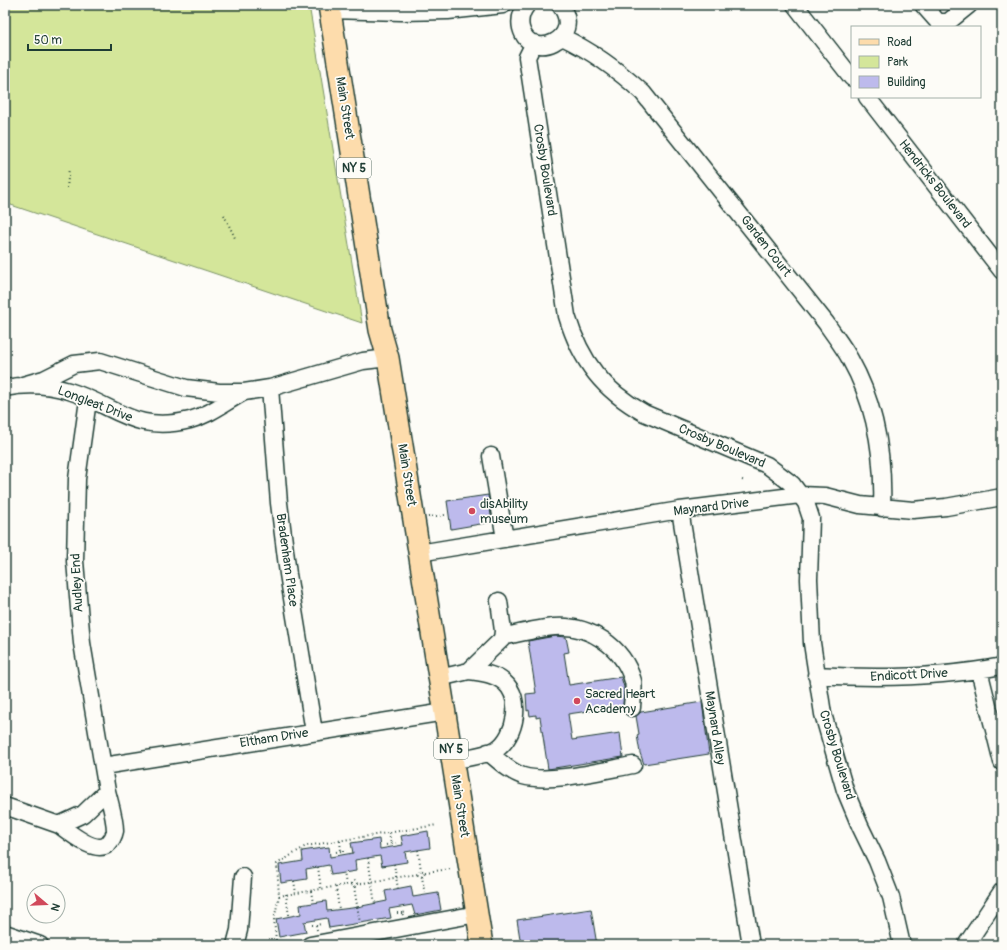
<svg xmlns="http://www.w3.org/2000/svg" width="1007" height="950" font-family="Pangolin,sans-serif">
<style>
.green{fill:#d4e69a;stroke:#7a9267}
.building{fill:#bdbaec;stroke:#1f3d34}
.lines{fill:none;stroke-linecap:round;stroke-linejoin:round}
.minor-casing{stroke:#1f3d34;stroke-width:19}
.major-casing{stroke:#1f3d34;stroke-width:24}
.path{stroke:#1f3d34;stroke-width:2;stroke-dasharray:1 3;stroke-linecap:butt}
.minor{stroke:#fdfcf7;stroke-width:16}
.major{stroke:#fddcac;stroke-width:21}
.poi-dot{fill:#d1495b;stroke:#fdfcf7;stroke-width:1.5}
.labels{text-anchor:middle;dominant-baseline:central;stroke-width:3.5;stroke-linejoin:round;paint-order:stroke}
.shield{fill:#fdfcf7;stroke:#62766e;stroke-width:1}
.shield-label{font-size:12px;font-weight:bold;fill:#1f3d34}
.street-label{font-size:13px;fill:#1f3d34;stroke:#fdfcf7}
.poi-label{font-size:13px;fill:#1f3d34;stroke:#fdfcf7;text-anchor:start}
</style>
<rect width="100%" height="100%" fill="#fdfcf7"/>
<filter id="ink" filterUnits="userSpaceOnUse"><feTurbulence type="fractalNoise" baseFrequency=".025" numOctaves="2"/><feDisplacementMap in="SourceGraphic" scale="8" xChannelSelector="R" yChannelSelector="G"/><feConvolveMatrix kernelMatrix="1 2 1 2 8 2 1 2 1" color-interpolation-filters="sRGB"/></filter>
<g filter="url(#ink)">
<path class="green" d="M5,5h304l53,318 -357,-120z"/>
<path class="building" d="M488,495l4,27 -41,7 -4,-28z
M555,636l11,1 3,15 -5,1 5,32 52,-8 3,10 -1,19 -55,8 4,26 48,-7 3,24 -75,12 -8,-52 -4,1v-3l-6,1 -1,-6 -2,1 -1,-17 10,-1 -8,-52z
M702,702l7,52 -65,10 -4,-11 -3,-18 2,-1 -3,-18 5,-4z
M428,831l2,17 -25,4 2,10 -25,4 -2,-10 -25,4 1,11 -25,4 -2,-10 -11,2 -12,2 1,10 -26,4 -2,-18 24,-4 -1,-10 27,-4 1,10 23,-4 -2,-10 28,-4 1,10 23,-4 -2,-9z
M411,886l2,11 25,-4 3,17 -26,5 -3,-10 -23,4 2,9 -62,10 -2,-10 -23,4 2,10 -27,5 -3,-18 25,-5 -1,-9 26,-4 1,10 25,-3 35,-7 -2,-10z
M591,909l6,36h-76l-4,-25z"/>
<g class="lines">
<g class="minor-casing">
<path id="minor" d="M527,5c-5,6 -8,14 -6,23 9,35 65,11 39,-23
M795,5l57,73
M923,5l15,17h10l21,-17
M329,10l73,2 46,-1 55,-6
M562,37c30,14 57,34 81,56l183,230c8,12 17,23 24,36 26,46 34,96 32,149
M534,43l-7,14 40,259c14,46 36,74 77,97l123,52 25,19 14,19 5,15 -2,61 3,64 11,71 22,76 15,36 17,35 14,36 11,48
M867,97l135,174
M23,385l21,-6 30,-15 26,-3 86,27 33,4h25l26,-4 93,-27 25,-3
M5,388c20,-4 44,-3 64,3 48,15 65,43 121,29 22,-6 35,-18 54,-28
M270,388l9,115 9,71 26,158
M491,456l14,83
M680,510l71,435
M419,553l261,-43 120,-15 25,1 35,9 53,5 33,-3 56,-10
M502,637c17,-4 34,-8 52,-10 35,-3 69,19 79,54 2,7 -1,19 -1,27
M979,670l23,92
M816,675c63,4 124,3 186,-9
M439,678l30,-7 33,-32 1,-8 -4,-30
M488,752c11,9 22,20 35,24 28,8 81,-6 110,-11
M453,761c11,-3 35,-6 44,-12 19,-13 26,-51 7,-67 -9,-8 -22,-9 -35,-11
M103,766l342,-54
M5,806l54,19 24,-11 24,-23 -25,-148 -7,-82 2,-82 11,-79
M59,825c10,7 36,30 49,19 4,-4 6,-8 7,-13 0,-13 -5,-28 -8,-40
M5,933l35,12
M235,945l4,-15 4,-53
M310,945l167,-31
M966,945l36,-54"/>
</g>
<g class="major-casing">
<path id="major" d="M329,5l51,325 8,28 94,587"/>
</g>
<path class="path" d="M67,188l2,-20
M224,215l12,25
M742,480l3,1
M428,517l17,-2
M389,833l2,11 5,-1
M340,841l1,10h6
M386,845l5,-1
M418,850l3,20
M336,852l5,-1
M368,858l7,46
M394,864l4,25
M318,867l3,22
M344,872l2,13
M425,872l27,-3
M422,877l-4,-2 2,-5 5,2 -3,5 3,18
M294,881l2,12
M351 884a3 3 0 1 1 6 0a3 3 0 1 1-6 0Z
M357,884l61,-10
M336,887l3,22
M354,887l6,36
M311,891l2,12
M286,894l3,22
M279,896l72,-12
M397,913h5
M403,915l-1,-2 5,-1
M312,925h4
M317,930l-1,-5 5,-1
M276,940l-2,-20 5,-24 -2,-32 29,-18 131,-21"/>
<use href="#minor" class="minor"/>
<use href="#major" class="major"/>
</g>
</g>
<g class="poi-dot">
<circle cx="472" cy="511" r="4"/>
<circle cx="577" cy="701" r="4"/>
</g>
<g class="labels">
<g class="shield">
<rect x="337" y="158" width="34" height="20" rx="3"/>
<rect x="434" y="739" width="34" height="20" rx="3"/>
</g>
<g class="shield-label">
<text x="354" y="168">NY 5</text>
<text x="451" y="749">NY 5</text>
</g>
<g class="street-label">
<text transform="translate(345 108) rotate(81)">Main Street</text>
<text transform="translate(545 170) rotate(81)">Crosby Boulevard</text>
<text transform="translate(935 184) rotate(52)">Hendricks Boulevard</text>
<text transform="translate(766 246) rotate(52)">Garden Court</text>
<text transform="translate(95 404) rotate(21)">Longleat Drive</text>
<text transform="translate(722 446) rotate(23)">Crosby Boulevard</text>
<text transform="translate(407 475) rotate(81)">Main Street</text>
<text transform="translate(711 507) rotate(-7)">Maynard Drive</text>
<text transform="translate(287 560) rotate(82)">Bradenham Place</text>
<text transform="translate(77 583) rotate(-93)">Audley End</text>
<text transform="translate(909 675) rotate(-3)">Endicott Drive</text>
<text transform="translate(715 728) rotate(81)">Maynard Alley</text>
<text transform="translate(274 738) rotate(-9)">Eltham Drive</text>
<text transform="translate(837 755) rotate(73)">Crosby Boulevard</text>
<text transform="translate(460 806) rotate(81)">Main Street</text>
</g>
<g class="poi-label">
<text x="480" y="504">disAbility<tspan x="480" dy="15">museum</tspan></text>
<text x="585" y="694">Sacred Heart<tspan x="585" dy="15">Academy</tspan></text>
</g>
</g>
<rect width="1007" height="950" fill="none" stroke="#fdfcf7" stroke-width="20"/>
<rect x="10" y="10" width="987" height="930" fill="none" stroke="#1f3d34" stroke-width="1.5" filter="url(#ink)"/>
<rect x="851" y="26" width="130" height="72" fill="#fdfcf7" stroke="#a4b0a9"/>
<rect x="859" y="39" width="20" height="6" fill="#fddcac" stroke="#a4b0a9"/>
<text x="887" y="46" font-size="12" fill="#1f3d34">Road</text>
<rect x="859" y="56" width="20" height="12" fill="#d4e69a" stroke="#a4b0a9"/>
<text x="887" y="66" font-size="12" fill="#1f3d34">Park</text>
<rect x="859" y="76" width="20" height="12" fill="#bdbaec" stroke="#a4b0a9"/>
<text x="887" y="86" font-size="12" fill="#1f3d34">Building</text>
<g transform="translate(46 904) rotate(109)"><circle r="19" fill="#fdfcf7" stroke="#a4b0a9"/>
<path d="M0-3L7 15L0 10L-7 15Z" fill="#d1495b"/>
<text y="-6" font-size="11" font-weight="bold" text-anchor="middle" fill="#1f3d34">N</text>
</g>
<path d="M28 44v6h83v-6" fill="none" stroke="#1f3d34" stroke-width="2"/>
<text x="34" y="44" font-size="12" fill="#1f3d34" stroke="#fdfcf7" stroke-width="3" paint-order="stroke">50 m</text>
</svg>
